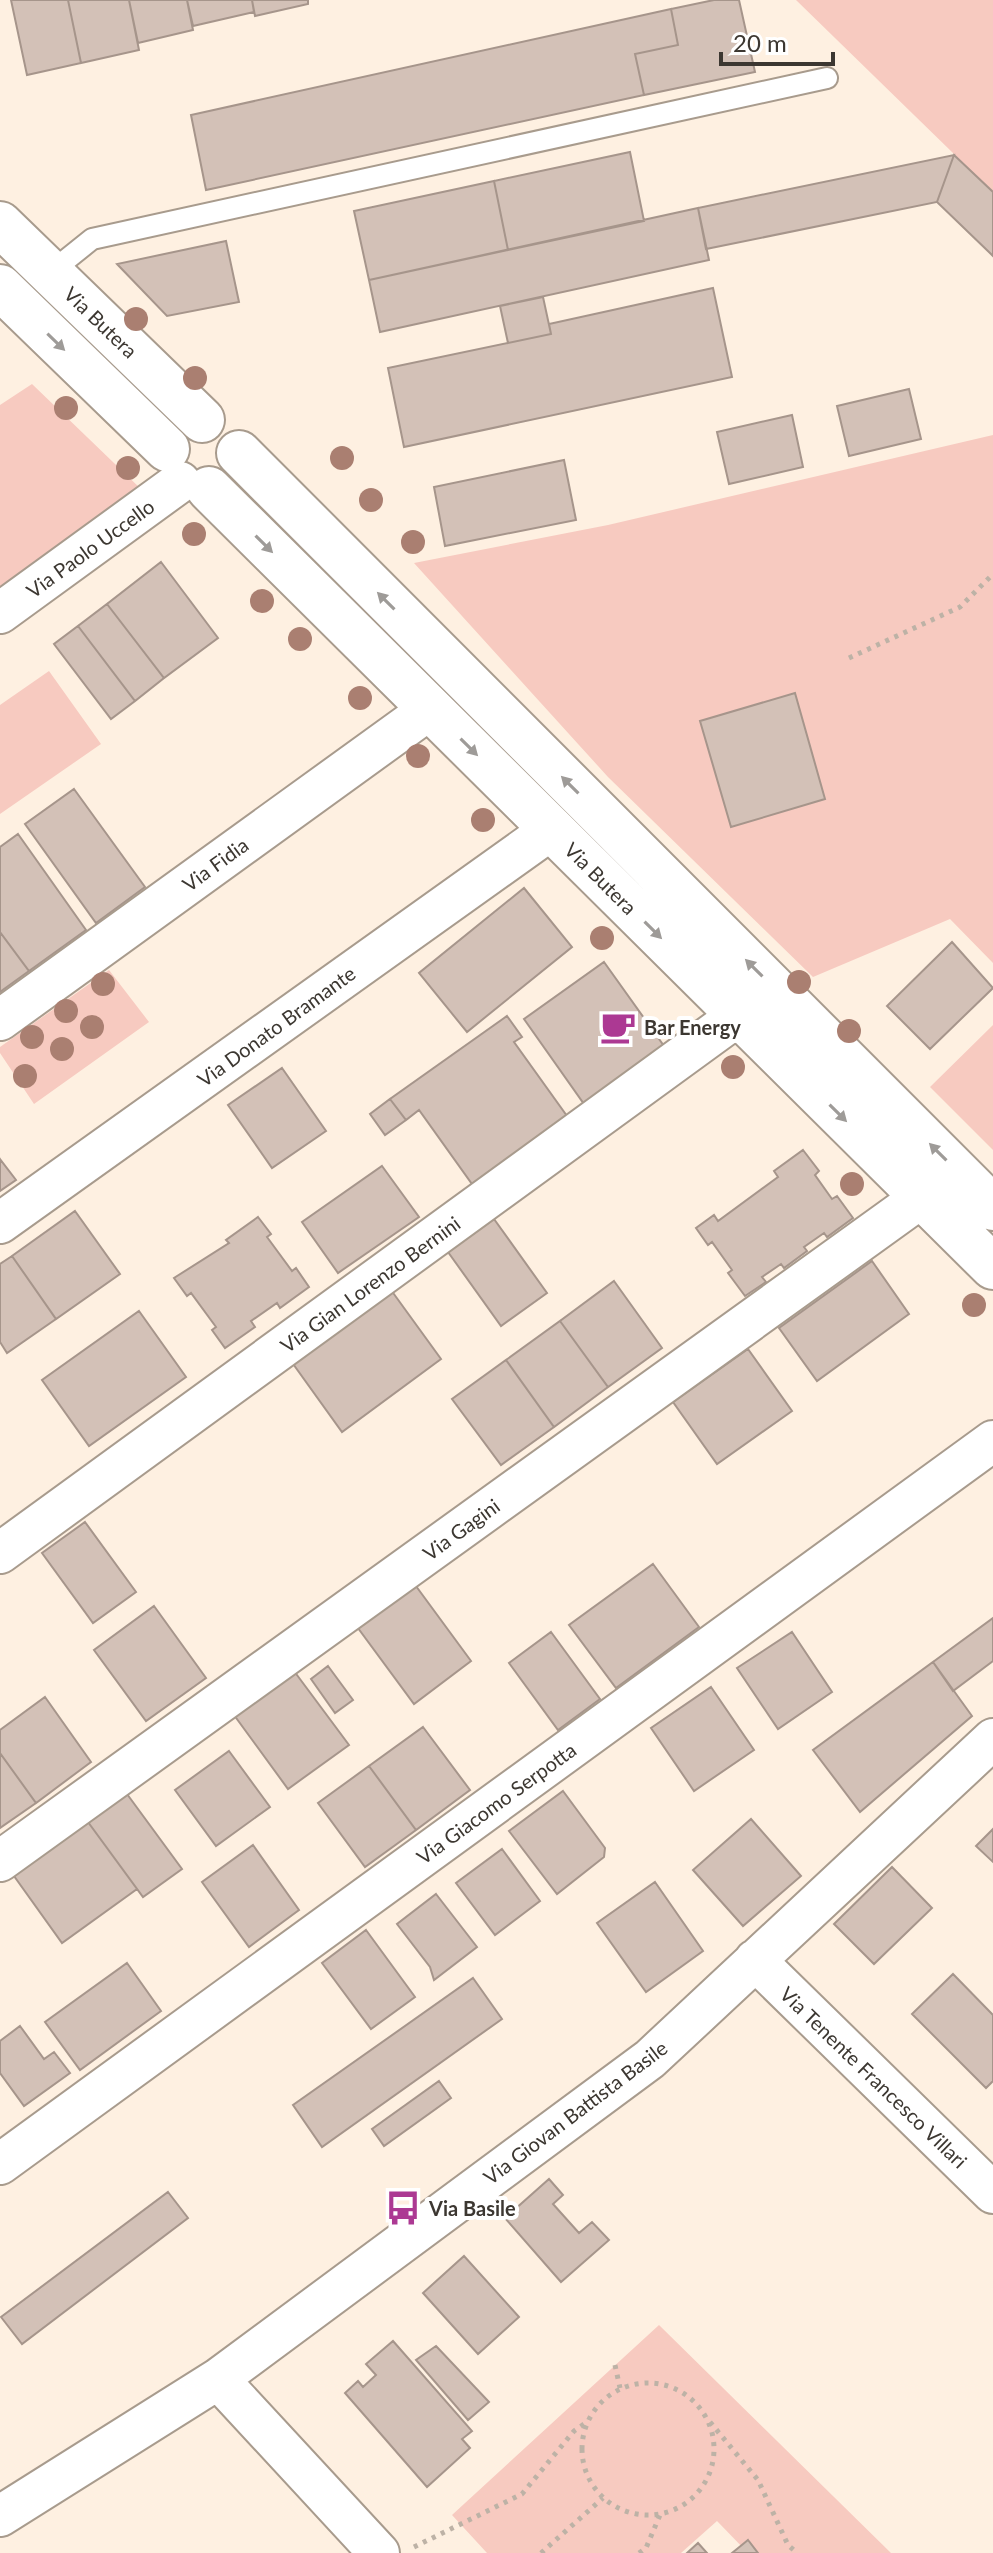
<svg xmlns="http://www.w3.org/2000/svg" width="993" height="2553" font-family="Lato,sans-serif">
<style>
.green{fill:#f7cac0}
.building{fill:#d3c1b7;stroke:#a6958b;stroke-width:2}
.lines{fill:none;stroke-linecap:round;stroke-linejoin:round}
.service-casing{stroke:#a89b8d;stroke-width:24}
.minor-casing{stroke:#a89b8d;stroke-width:44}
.secondary-casing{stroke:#a89b8d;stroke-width:48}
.path{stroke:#bdb2a6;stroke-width:5;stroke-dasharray:4 6;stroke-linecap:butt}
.service{stroke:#fff;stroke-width:20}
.minor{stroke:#fff;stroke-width:40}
.secondary{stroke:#fff;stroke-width:44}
.tree{fill:#aa7f71}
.oneway{fill:#9e9b98}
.labels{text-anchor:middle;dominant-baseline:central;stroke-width:8;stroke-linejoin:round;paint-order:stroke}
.street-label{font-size:20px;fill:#3c3731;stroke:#fff}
.poi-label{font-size:20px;font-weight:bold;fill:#3c3731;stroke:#fff;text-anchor:start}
</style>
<rect width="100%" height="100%" fill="#fef0e1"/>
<path class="green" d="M796,0h197v192z
M32,384l110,106 -142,100v-185z
M993,435v528l-43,-44 -137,58 -205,-200 -194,-214 194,-38z
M49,671l52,73 -101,70v-109z
M109,970l40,52 -115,82 -34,-51v-6z
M993,1025v125l-63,-63z
M659,2325l232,228h-143l-31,-32 -36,32h-194l-35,-38z"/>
<path class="building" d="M11,0h57l13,63 -54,12z
M68,0h61l10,50 -58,13z
M129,0h58l6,30 -55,13z
M187,0h65l2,12 -61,14z
M252,0h56v4l-53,12z
M714,0h25l16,72 -111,23 -9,-41 43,-9 -7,-36z
M671,9l7,36 -43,9 9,41 -438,95 -15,-75z
M630,152l14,69 -136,29 -14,-69z
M954,155l39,37v64l-56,-54z
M954,155l-17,47 -231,47 -8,-41z
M494,181l14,69 -139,30 -15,-69z
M698,208l11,52 -329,72 -11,-52z
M226,241l13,61 -72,14 -50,-52z
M713,288l19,89 -328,70 -16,-79 163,-34 -2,-10z
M543,297l8,37 -43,9 -8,-37z
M909,389l12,50 -72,17 -12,-50z
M792,415l11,52 -74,17 -12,-52z
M564,460l12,60 -131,26 -11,-59z
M161,562l57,76 -54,40 -57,-74z
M107,604l57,74 -29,23 -57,-75z
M78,626l57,75 -24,18 -57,-75z
M795,693l30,106 -94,28 -31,-106z
M74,789l71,98 -49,36 -71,-99z
M18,834l68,96 -57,41 -29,-39v-85z
M524,888l48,59 -105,85 -48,-59z
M0,932l29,39 -29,21z
M952,942l41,46 -63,61 -43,-43z
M604,962l60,84 -80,58 -60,-85z
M507,1016l15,21 -8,5 53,74 -95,68 -53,-74 -13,10 -16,-21z
M282,1068l44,63 -54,37 -44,-63z
M390,1099l16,21 -21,15 -15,-21z
M803,1150l16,21 -4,4 17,24 5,-3 16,22 -26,19 -3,-4 -20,14 3,4 -23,17 -3,-4 -19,13 4,5 -21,14 -17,-23 4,-3 -20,-28 -4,3 -12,-17 18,-13 4,6 60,-44 -4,-6z
M0,1159l16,21 -16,11z
M382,1166l37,51 -81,56 -36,-51z
M75,1211l45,63 -64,45 -44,-63z
M258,1217l13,17 -4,3 25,34 4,-3 13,19 -29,21 -3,-5 -26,18 4,6 -30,21 -13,-18 4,-3 -25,-34 -4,3 -13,-18 55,-35 -3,-3z
M494,1219l53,74 -46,33 -53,-74z
M12,1256l44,63 -49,34 -7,-11v-78z
M872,1261l37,53 -92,67 -38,-53z
M614,1281l48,67 -54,39 -48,-66z
M391,1290l50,69 -99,73 -51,-71z
M139,1311l47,66 -97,69 -47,-66z
M560,1321l48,66 -54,40 -48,-67z
M748,1349l44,62 -75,53 -44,-62z
M506,1360l48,67 -53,38 -49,-66z
M85,1522l51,70 -43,31 -51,-70z
M653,1564l46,63 -83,61 -47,-63z
M413,1582l58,79 -57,43 -59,-80z
M154,1606l52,72 -60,43 -52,-71z
M993,1618v43l-40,30 -20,-29z
M551,1632l49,67 -42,31 -49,-67z
M792,1632l40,60 -54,37 -41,-61z
M933,1662l39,54 -112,96 -47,-62z
M328,1666l25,34 -18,13 -24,-34z
M294,1671l55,74 -61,44 -54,-74z
M711,1687l43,63 -60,41 -43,-63z
M45,1697l46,65 -55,41 -36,-50v-23z
M423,1727l47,63 -54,40 -47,-64z
M229,1751l41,56 -54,39 -41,-56z
M0,1753l36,50 -36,25z
M369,1766l47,64 -51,37 -47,-64z
M563,1791l42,57 -1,9 -47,37 -48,-63z
M127,1794l55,75 -39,28 -55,-75z
M751,1819l50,57 -58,50 -50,-56z
M88,1822l49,67 -75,54 -48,-67z
M993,1829v33l-17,-16z
M253,1845l46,65 -50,37 -47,-65z
M502,1849l38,52 -45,34 -39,-52z
M892,1867l40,41 -58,56 -40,-40z
M655,1882l48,69 -57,41 -49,-69z
M436,1894l41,53 -43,33 -4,-13 -33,-43z
M366,1930l49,67 -44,32 -49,-66z
M127,1963l34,48 -81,59 -35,-48z
M953,1974l40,41v66l-7,7 -74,-74z
M473,1978l29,41 -180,128 -29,-42z
M20,2026l24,33 10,-7 16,21 -46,33 -24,-33v-32z
M439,2081l12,17 -67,48 -12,-17z
M549,2179l14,16 -10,9 26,29 13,-11 17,18 -48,42 -56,-64z
M168,2192l20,26 -166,126 -21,-27z
M464,2256l55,61 -41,37 -55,-61z
M393,2341l79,90 -10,8 8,9 -43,39 -82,-94 13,-12 5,6 13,-12 -10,-11z
M436,2346l53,56 -21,18 -52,-60z
M748,2540l10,13h-26z
M698,2543l9,10h-20z"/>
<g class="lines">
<g class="service-casing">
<path id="service" d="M46,276l46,-37 735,-161"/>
</g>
<g class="minor-casing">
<path id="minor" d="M0,613l180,-131
M0,1020l430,-311
M0,1223l552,-394
M0,1553l739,-538
M0,1861l922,-664
M755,1960l238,233
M0,2164l993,-723
M218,2379l161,174
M0,2516l218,-137 432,-320 343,-320"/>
</g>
<g class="secondary-casing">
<path id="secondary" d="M0,224l202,196
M0,287l167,162
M239,453l754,755
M209,489l784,778"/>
</g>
<path class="path" d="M849,658l111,-51 33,-33
M615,2365l5,23
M582 2449a66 66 0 1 1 132 0a66 66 0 1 1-132 0Z
M710,2422l48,58 30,65 9,8
M414,2547l108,-53 52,-63 13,-9
M541,2553l62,-55
M639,2553l7,-5 14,-33"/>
<use href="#service" class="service"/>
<use href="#minor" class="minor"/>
<use href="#secondary" class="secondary"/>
</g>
<g class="tree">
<circle cx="136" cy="319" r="12"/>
<circle cx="195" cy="378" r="12"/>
<circle cx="66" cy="408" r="12"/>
<circle cx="342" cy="458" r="12"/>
<circle cx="128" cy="468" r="12"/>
<circle cx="371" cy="500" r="12"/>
<circle cx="194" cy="534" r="12"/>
<circle cx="413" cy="542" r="12"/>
<circle cx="262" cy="601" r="12"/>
<circle cx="300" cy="639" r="12"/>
<circle cx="360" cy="698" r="12"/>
<circle cx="418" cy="756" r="12"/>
<circle cx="483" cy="820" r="12"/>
<circle cx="602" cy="938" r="12"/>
<circle cx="799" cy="982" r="12"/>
<circle cx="103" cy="984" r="12"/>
<circle cx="66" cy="1011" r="12"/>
<circle cx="92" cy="1027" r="12"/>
<circle cx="849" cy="1031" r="12"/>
<circle cx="32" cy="1037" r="12"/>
<circle cx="62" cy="1049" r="12"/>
<circle cx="733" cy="1067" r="12"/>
<circle cx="25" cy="1076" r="12"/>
<circle cx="852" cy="1184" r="12"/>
<circle cx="974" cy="1305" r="12"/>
</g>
<defs><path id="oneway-solid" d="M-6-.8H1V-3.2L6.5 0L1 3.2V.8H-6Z" transform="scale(2)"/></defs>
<g class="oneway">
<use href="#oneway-solid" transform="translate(56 342) rotate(44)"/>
<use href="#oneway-solid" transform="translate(264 544) rotate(45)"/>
<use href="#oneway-solid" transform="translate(386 601) rotate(-135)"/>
<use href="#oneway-solid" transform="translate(469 747) rotate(45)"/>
<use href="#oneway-solid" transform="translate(570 785) rotate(-135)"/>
<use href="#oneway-solid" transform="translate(653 930) rotate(45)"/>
<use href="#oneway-solid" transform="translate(754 968) rotate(-135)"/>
<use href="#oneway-solid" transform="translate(838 1113) rotate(45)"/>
<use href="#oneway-solid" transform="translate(938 1152) rotate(-135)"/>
</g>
<defs>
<g id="cafe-bare" transform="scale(2.76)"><path d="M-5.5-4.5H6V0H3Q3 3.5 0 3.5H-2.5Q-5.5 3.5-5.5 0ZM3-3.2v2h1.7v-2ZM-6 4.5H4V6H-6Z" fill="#ac3993" stroke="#fff" stroke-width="2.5" paint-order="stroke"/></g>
<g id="bus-bare" transform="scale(2.76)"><path d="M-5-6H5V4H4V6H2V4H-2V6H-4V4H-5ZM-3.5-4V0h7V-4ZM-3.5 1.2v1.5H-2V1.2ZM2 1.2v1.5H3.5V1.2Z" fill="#ac3993" stroke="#fff" stroke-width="2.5" paint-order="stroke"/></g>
</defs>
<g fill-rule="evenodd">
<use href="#cafe-bare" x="618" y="1027"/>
<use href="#bus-bare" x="403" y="2208"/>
</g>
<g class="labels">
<g class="street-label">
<text transform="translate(101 322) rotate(44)">Via Butera</text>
<text transform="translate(90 548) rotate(-36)">Via Paolo Uccello</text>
<text transform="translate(215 864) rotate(-36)">Via Fidia</text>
<text transform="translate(601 878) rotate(45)">Via Butera</text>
<text transform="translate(276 1026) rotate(-36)">Via Donato Bramante</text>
<text transform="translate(370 1284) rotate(-36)">Via Gian Lorenzo Bernini</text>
<text transform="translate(461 1529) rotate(-36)">Via Gagini</text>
<text transform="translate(496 1803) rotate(-36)">Via Giacomo Serpotta</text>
<text transform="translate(874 2077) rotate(44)">Via Tenente Francesco Villari</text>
<text transform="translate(575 2112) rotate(-37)">Via Giovan Battista Basile</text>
</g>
<g class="poi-label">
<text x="644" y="1027">Bar Energy</text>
<text x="429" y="2208">Via Basile</text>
</g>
</g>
<path d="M721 52v12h112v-12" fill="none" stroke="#3c3731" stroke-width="4"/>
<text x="733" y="52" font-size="24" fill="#3c3731" stroke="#ffffff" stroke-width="6" paint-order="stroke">20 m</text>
</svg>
